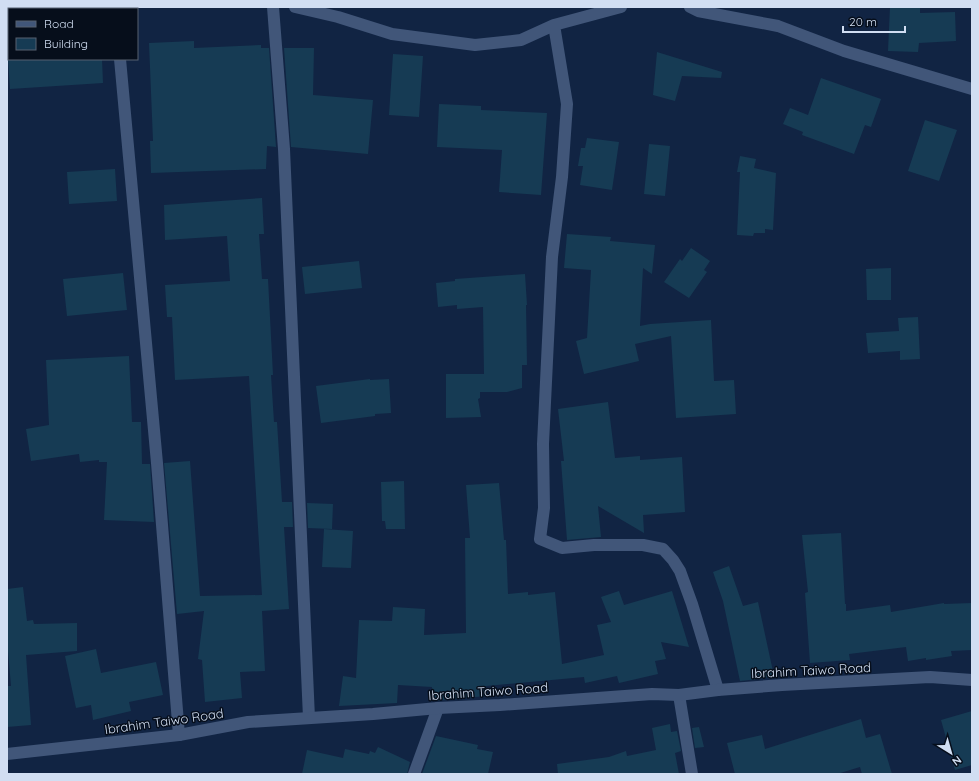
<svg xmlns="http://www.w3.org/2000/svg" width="979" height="781" font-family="Quicksand,sans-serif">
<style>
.building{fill:#163b54}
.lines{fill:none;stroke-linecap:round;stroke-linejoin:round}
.street{stroke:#415679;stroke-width:12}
.secondary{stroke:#415679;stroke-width:12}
.labels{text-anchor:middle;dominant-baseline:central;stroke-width:3;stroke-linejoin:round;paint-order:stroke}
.street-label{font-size:13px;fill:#d1def2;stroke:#060e1b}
</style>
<rect width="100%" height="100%" fill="#112443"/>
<path class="building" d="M890,7h30v6l35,-1 1,29 -37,2 -1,9 -30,-1z
M194,41v7l67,-3v3h8l7,99 -9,-1 -1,23 -115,4 -1,-32h3l-4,-98z
M284,48h30l-1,47 60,5 -5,54 -77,-7z
M657,52l65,20 -1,6 -39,-2 -7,25 -22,-6z
M393,54l30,2 -4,61 -30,-2z
M8,59h94l1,24 -93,6z
M821,78l60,21 -10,28 -6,-2 -11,29 -52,-19 1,-3 -20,-8 7,-16 18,7z
M439,104l42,2v4l66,3 -6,82 -42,-3 3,-42 -65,-3z
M925,120l32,10 -18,51 -31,-10z
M587,138l32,4 -7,48 -32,-5 3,-19h-5l3,-18h4z
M649,144l21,2 -5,50 -21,-2z
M740,156l16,3 -2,9 22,5 -3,57 -8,-1v4h-11l-1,3 -16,-1 3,-63h-3z
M115,169l2,32 -48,3 -2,-32z
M262,198l2,36h-5l3,45h6l5,96h-2l3,47h3l5,80h10l1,25h-9l5,82 -27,2 3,60 -25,1 2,26 -37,4 -3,-42 -4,-1 6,-48 -27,3 -13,-151 26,-2 10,135 62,-1 -13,-219 -74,4 -3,-63h-5l-2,-32 65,-4 -3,-45 -62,4 -1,-35z
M567,234l44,3 -1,4 45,4 -3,29 -9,-6 -3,58 10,-2 61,-4 3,61 20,-1 2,34 -60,4 -5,-82 -36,8 4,17 -55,13 -8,-33 11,-3 4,-68 -27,-2z
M691,248l19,13 -6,9 3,2 -18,26 -25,-16 16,-23 2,2z
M359,261l3,27 -57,6 -3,-27z
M891,268v32h-24l-1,-31z
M123,273l4,37 -60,6 -4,-37z
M525,274l2,31h-1l1,60h-5v23l-15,4h-27v6l-2,1 3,18 -35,1v-44h38l-1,-67 -26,2v-4l-19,2 -2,-24 19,-2v-2z
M918,317l2,42 -20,1v-9l-32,2 -2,-20 33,-2 -1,-13z
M129,356l3,66h9l1,42h8l4,58 -50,-2 3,-58h-8v-2l-19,2 -1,-8 -48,7 -5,-32 23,-4 -3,-65z
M370,379v1l19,-1 2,34 -16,1v2l-54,7 -5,-37z
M608,402l7,56 25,-2v4l42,-3 3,55 -42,3 1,18 -46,-27 3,31 -34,3 -6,-79h3l-6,-52z
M404,481l1,48h-19l-1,-8h-3l-1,-39z
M499,483l5,57h2l2,54 20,-2v3l27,-3 7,72 42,-9 -7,-30 14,-3 -10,-25 18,-6 5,14 48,-14 17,56 -28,-5 5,17 -11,2 3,13 -39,9 -2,-7 -32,7 -1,-6 -98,9v10l-54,5v-14l-34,-2 -1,18 -58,3 4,-30 13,2 3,-58 33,1 1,-14 32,2 -1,26 42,-2 -1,-95h5l-4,-53z
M307,503l26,1 -1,25 -24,-1z
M324,529l29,2 -2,37 -29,-1z
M841,533l4,71h1v7l44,-6 1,7 53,-9v1l28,-1v47l-21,1 1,5 -26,4v-2l-18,3 -2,-14 -57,7 1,6 -40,3 -5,-70 3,-1 -6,-57z
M729,566l14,40 15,-4 16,74 -16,3 -18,2 -17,-80 -10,-29z
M23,587l4,34 6,-1 1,4 43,-1v28l-51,4 5,70 -24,2v-41h4l-4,-46v-51z
M96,649l5,24 55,-11 7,33 -34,7 2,9 -38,9 -2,-15 -15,3 -11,-52z
M972,711v54l-17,5 -14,-50z
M861,719l5,19 14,-4 12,40h-30l-2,-7 -23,7h-102l-8,-31 35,-8 3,14z
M670,724l1,8 6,-1 4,20 -6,2 4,21h-121l-1,-10 52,-7 17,-6 1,5 29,-6 -4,-22z
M699,727l5,20 -9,1 -3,-20z
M436,736l42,9 -1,4 16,3 -5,22h-66z
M378,747l32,15 -3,12h-105l5,-24 36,8 2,-9 24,5 1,-3 5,2z"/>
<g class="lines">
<path class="street" d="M116,7v2
M273,7l11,142 25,569
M295,7l43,10 54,17 83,11 46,-5 33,-15 67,-18
M690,7l8,4 80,15 66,25 128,38
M554,25l13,79 -5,73 -10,80 -9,187 1,64 -4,31 22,9 32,-3h49l20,4 10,11 7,11 12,33 26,86
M120,59l37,404 22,272
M679,695l13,79
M414,774l24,-66"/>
<path class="secondary" d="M7,754l172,-19 69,-13 125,-8 65,-6 62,-3 152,-11 27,1 39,-5 64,-5 148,-8 42,3"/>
</g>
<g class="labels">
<g class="street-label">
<text transform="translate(811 670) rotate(-3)">Ibrahim Taiwo Road</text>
<text transform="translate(488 691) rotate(-4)">Ibrahim Taiwo Road</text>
<text transform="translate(164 721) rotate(-8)">Ibrahim Taiwo Road</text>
</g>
</g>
<rect width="979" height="781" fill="none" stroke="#d1def2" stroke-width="16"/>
<rect x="8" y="8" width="130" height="52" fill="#060e1b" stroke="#576171"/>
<rect x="16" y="21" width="20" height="6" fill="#415679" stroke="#576171"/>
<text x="44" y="28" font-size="12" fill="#d1def2">Road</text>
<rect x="16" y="38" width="20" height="12" fill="#163b54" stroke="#576171"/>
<text x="44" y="48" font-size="12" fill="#d1def2">Building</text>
<g transform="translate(951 753) rotate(143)" stroke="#060e1b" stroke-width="3" paint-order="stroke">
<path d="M0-3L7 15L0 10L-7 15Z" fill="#d1def2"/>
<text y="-6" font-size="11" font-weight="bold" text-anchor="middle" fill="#d1def2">N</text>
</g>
<path d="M843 26v6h62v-6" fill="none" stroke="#d1def2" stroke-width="2"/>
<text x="849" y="26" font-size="12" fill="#d1def2" stroke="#060e1b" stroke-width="3" paint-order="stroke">20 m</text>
</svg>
